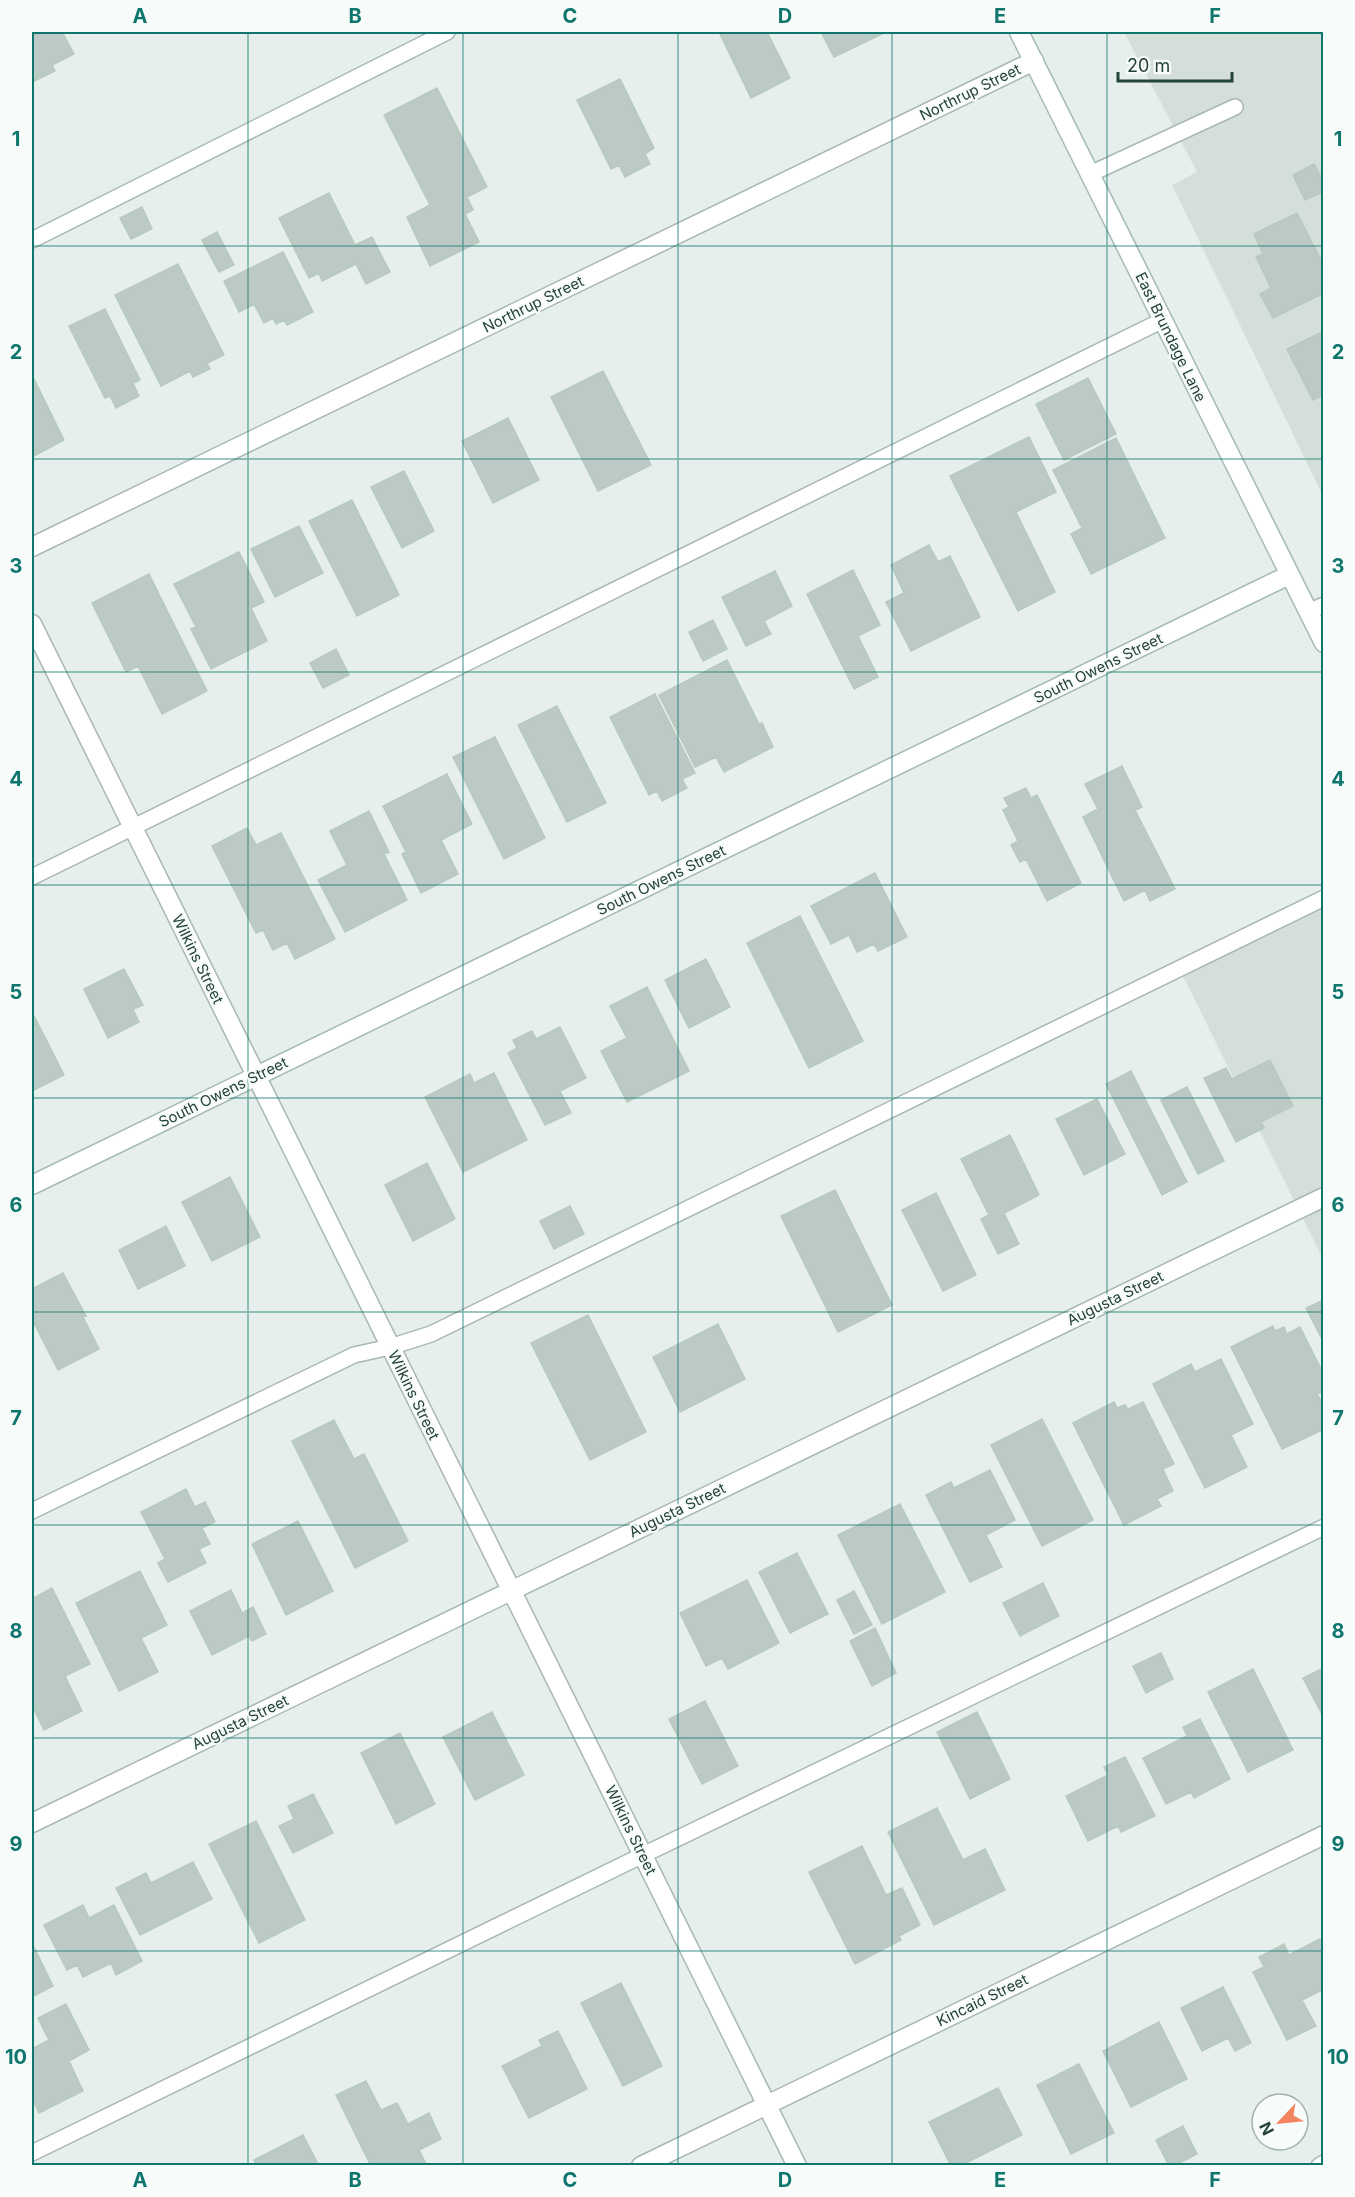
<svg xmlns="http://www.w3.org/2000/svg" width="1355" height="2197" font-family="Inter,sans-serif">
<style>
.built{fill:#d4dfda}
.building{fill:#bbcac4;stroke:#b8c9c2;stroke-width:1.5}
.lines{fill:none;stroke-linecap:round;stroke-linejoin:round}
.lane-casing{stroke:#a8b8b2;stroke-width:18}
.street-casing{stroke:#a8b8b2;stroke-width:21}
.secondary-casing{stroke:#a4bbb3;stroke-width:21}
.lane{stroke:#fff;stroke-width:15}
.street{stroke:#fff;stroke-width:18}
.secondary{stroke:#fff;stroke-width:18}
.grid{fill:none;stroke:#0f766e;stroke-width:1.5;stroke-opacity:0.55}
.labels{text-anchor:middle;dominant-baseline:central;stroke-width:4.5;stroke-linejoin:round;paint-order:stroke}
.street-label{font-size:15px;fill:#24423a;stroke:#f7fbf9}
.neatline{fill:none;stroke:#0f766e;stroke-width:2}
.grid-label{font-size:20px;text-anchor:middle;font-weight:bold;fill:#0f766e}
</style>
<rect width="100%" height="100%" fill="#e6efeb"/>
<path class="built" d="M1124,32h199v464l-151,-311 25,-13z
M1323,898v361l-144,-291z"/>
<path class="building" d="M32,32h30l12,22 -22,11 3,6 -23,11z
M719,32h48l23,46 -39,20z
M821,32h65l-52,25z
M620,79l34,69 -9,6 5,10 -25,13 -6,-12 -8,4 -34,-69z
M437,88l50,99 -20,10 6,13 -8,4 14,28 -49,24 -23,-49 23,-12 -46,-90z
M1314,164l10,19v8l-19,9 -12,-25z
M329,193l26,52 17,-8 18,35 -24,12 -10,-20 -34,17 -3,-8 -10,5 -30,-60z
M142,207l10,22 -21,10 -11,-21z
M1297,213l27,53v27l-51,25 -13,-24 11,-6 -15,-31 7,-3 -9,-20z
M217,232l17,33 -15,7 -17,-32z
M283,252l30,60 -26,13 -3,-5 -8,4 -3,-6 -9,5 -10,-19 -15,8 -15,-31z
M178,264l46,91 -17,8 3,6 -17,8 -3,-6 -29,15 -46,-91z
M105,309l35,71 -7,3 6,13 -23,12 -6,-12 -5,2 -36,-72z
M1322,332l2,63 -11,5 -26,-51z
M603,371l48,94 -53,26 -47,-94z
M32,375l32,65 -32,17z
M1088,378l28,56 -52,26 -28,-56z
M508,418l31,62 -46,23 -31,-62z
M1029,437l27,55 -40,20 39,80 -37,19 -68,-135z
M1116,438l49,100 -74,36 -20,-40 11,-6 -29,-58z
M404,471l30,60 -32,17 -31,-61z
M352,500l47,95 -42,21 -48,-95z
M299,526l24,47 -48,24 -24,-48z
M929,545l9,17 12,-6 30,61 -69,34 -25,-49 18,-9 -13,-28z
M239,552l25,50 -13,6 16,33 -56,28 -20,-40 5,-2 -22,-43z
M853,570l27,55 -22,11 20,41 -24,12 -47,-95z
M775,571l17,35 -28,15 7,13 -25,12 -24,-49z
M149,574l58,117 -45,23 -24,-48 -12,6 -34,-69z
M713,620l14,29 -24,12 -14,-29z
M336,649l13,26 -26,13 -13,-25z
M727,660l32,64 3,-1 11,24 -49,25 -8,-15 -21,10 -36,-72z
M655,694l40,79 -13,6 5,9 -25,13 -5,-10 -8,4 -39,-78z
M557,706l49,97 -39,19 -49,-97z
M495,737l50,101 -41,21 -51,-102z
M1122,766l20,41 -7,3 40,79 -25,12 -5,-11 -21,11 -41,-84 15,-8 -13,-25z
M447,774l25,50 -31,16 17,34 -37,19 -19,-39 4,-2 -23,-46z
M1026,788l5,10 6,-3 44,88 -34,18 -21,-42 -6,3 -9,-17 7,-4 -15,-31 6,-3 -5,-9z
M369,811l20,41 -5,2 23,46 -62,32 -27,-52 29,-15 -17,-34z
M247,828l9,17 25,-12 54,106 -40,20 -8,-16 -14,7 -10,-20 -7,3 -44,-87z
M875,873l32,64 -29,14 -4,-7 -17,8 -8,-17 -18,9 -20,-38z
M800,916l63,125 -54,27 -62,-125z
M706,959l24,48 -41,21 -24,-48z
M124,969l19,36 -10,4 6,13 -31,16 -24,-49z
M647,987l42,84 -62,31 -26,-51 26,-13 -17,-32z
M32,1012l32,63 -32,16z
M560,1027l26,51 -26,13 11,22 -26,12 -37,-72 9,-5 -4,-8 19,-9 4,8z
M1270,1060l23,46 -32,16 3,6 -28,14 -32,-64 22,-10 6,11z
M1131,1071l56,111 -25,13 -56,-111z
M494,1073l33,67 -64,32 -38,-75 45,-23 4,9z
M1187,1087l37,74 -26,13 -37,-74z
M1097,1099l28,55 -41,21 -28,-56z
M1010,1135l29,60 -35,18 15,31 -21,10 -17,-35 8,-4 -28,-56z
M427,1163l28,56 -42,22 -28,-56z
M230,1177l30,60 -48,24 -30,-59z
M835,1190l57,115 -54,27 -57,-116z
M936,1193l40,82 -33,16 -41,-81z
M570,1206l14,28 -30,15 -14,-28z
M166,1226l19,40 -47,23 -19,-39z
M63,1273l23,43 -3,1 16,32 -41,21 -26,-51v-30z
M1324,1300v43l-18,-35z
M588,1315l58,117 -56,28 -59,-117z
M718,1324l27,55 -65,33 -27,-55z
M1273,1326l2,5 9,-4 3,7 13,-7 24,48v16l-7,3 7,12v23l-42,20 -51,-102z
M1221,1359l32,65 -22,11 16,32 -42,21 -52,-104 38,-20 4,8z
M1114,1402l3,6 8,-3 3,4 15,-7 31,62 -11,5 10,22 -16,8 4,7 -37,19 -51,-102z
M1042,1419l51,101 -51,26 -51,-101z
M334,1420l20,39 10,-5 44,87 -53,27 -63,-127z
M990,1470l25,50 -29,15 16,32 -32,15 -44,-87 25,-13 3,6z
M186,1489l9,18 10,-5 10,20 -13,6 8,16 -11,5 7,14 -38,19 -10,-19 7,-4 -24,-47z
M900,1504l45,88 -63,32 -44,-89z
M298,1521l35,70 -47,24 -34,-71z
M797,1553l31,61 -38,19 -31,-61z
M140,1571l27,54 -26,13 17,34 -39,19 -43,-88z
M747,1580l32,63 -51,26 -6,-11 -16,8 -26,-53z
M1043,1583l16,33 -39,20 -17,-33z
M52,1588l38,76 -25,12 17,35 -38,19 -12,-25v-106z
M231,1590l11,23 11,-6 13,27 -14,7 -3,-5 -37,19 -22,-44z
M854,1591l18,34 -18,9 -17,-34z
M875,1628l21,45 -24,13 -22,-45z
M1161,1653l12,26 -27,14 -13,-27z
M1324,1668v50l-21,-40z
M1253,1669l40,81 -45,22 -40,-80z
M705,1701l33,65 -36,18 -33,-65z
M492,1712l32,63 -49,25 -32,-63z
M977,1712l33,67 -40,20 -33,-67z
M1200,1719l30,60 -36,19 -3,-6 -25,12 -23,-46 44,-22 -4,-9z
M400,1733l35,71 -39,20 -35,-71z
M1125,1757l30,59 -34,16 -3,-6 -30,15 -22,-45 42,-21 -4,-8z
M313,1794l20,39 -40,20 -14,-27 15,-7 -6,-13z
M937,1808l26,52 22,-11 20,41 -71,35 -46,-93z
M256,1821l49,99 -46,23 -50,-99z
M862,1846l24,49 16,-7 18,37 -21,11 2,4 -46,24 -46,-92z
M193,1862l19,37 -72,36 -24,-47 30,-15 5,10z
M83,1905l6,13 25,-13 28,56 -26,14 -5,-12 -28,14 -6,-12 -10,5 -23,-45z
M1320,1939l4,7v43l-22,11 14,26 -29,14 -34,-68 11,-5 -5,-10 25,-13 5,11z
M32,1943l21,43 -21,11z
M621,1983l41,83 -39,20 -42,-83z
M1223,1987l28,56 -16,8 -7,-13 -26,13 -21,-43z
M66,2004l23,46 -20,11 14,30 -44,22 -7,-15v-49l17,-9 -11,-22z
M1159,2022l28,57 -56,28 -28,-56z
M558,2031l29,58 -58,29 -27,-52 40,-20 -3,-6z
M1079,2064l35,69 -43,21 -34,-69z
M366,2081l15,29 16,-7 11,21 21,-11 12,26 -22,11 8,16h-56l-35,-71z
M998,2088l24,47 -62,31h-9l-22,-44z
M1183,2126l14,28 -23,12h-5l-13,-26z
M303,2135l16,31h-62l-3,-6z"/>
<g class="lines">
<g class="lane-casing">
<path id="lane" d="M1090,174l145,-67
M32,240l415,-208
M1308,612l16,-7
M32,877l1131,-557
M32,1511l322,-156 36,-8 41,-13 893,-436
M32,2153l611,-298 681,-328
M1319,2166l5,-3"/>
</g>
<g class="street-casing">
<path id="street" d="M32,547l1002,-486
M32,624l765,1542
M32,1823l1292,-626
M641,2166l683,-331"/>
</g>
<g class="secondary-casing">
<path id="secondary" d="M1019,32l305,611
M32,1185l1257,-610"/>
</g>
<use href="#lane" class="lane"/>
<use href="#street" class="street"/>
<use href="#secondary" class="secondary"/>
</g>
<path class="grid" d="M248,32v2134M463,32v2134M678,32v2134M892,32v2134M1107,32v2134M32,246h1292M32,459h1292M32,672h1292M32,885h1292M32,1098h1292M32,1312h1292M32,1525h1292M32,1738h1292M32,1951h1292"/>
<g class="labels">
<g class="street-label">
<text transform="translate(970 92) rotate(-26)">Northrup Street</text>
<text transform="translate(533 304) rotate(-26)">Northrup Street</text>
<text transform="translate(1171 337) rotate(64)">East Brundage Lane</text>
<text transform="translate(1098 668) rotate(-26)">South Owens Street</text>
<text transform="translate(661 880) rotate(-26)">South Owens Street</text>
<text transform="translate(198 959) rotate(64)">Wilkins Street</text>
<text transform="translate(223 1092) rotate(-26)">South Owens Street</text>
<text transform="translate(1115 1298) rotate(-26)">Augusta Street</text>
<text transform="translate(414 1395) rotate(64)">Wilkins Street</text>
<text transform="translate(677 1510) rotate(-26)">Augusta Street</text>
<text transform="translate(240 1722) rotate(-26)">Augusta Street</text>
<text transform="translate(631 1830) rotate(64)">Wilkins Street</text>
<text transform="translate(982 2000) rotate(-26)">Kincaid Street</text>
</g>
</g>
<rect width="1355" height="2197" fill="none" stroke="#f7fbf9" stroke-width="66"/>
<g transform="translate(1280 2122) rotate(244)"><circle r="28" fill="#f7fbf9" stroke="#a3b1ad" stroke-width="1.5"/>
<path d="M0-4.5L10 22L0 15L-10 22Z" fill="#f4845f"/>
<text y="-9" font-size="16" font-weight="bold" text-anchor="middle" fill="#24423a">N</text>
</g>
<path d="M1118 72v9h114v-9" fill="none" stroke="#24423a" stroke-width="3"/>
<text x="1127" y="72" font-size="18" fill="#24423a" stroke="#f7fbf9" stroke-width="4.5" paint-order="stroke">20 m</text>
<rect x="33" y="33" width="1289" height="2131" class="neatline"/>
<g class="grid-label">
<text x="140" y="23">A</text>
<text x="355" y="23">B</text>
<text x="570" y="23">C</text>
<text x="785" y="23">D</text>
<text x="1000" y="23">E</text>
<text x="1215" y="23">F</text>
<text x="16" y="146">1</text>
<text x="1338" y="146">1</text>
<text x="16" y="359">2</text>
<text x="1338" y="359">2</text>
<text x="16" y="573">3</text>
<text x="1338" y="573">3</text>
<text x="16" y="786">4</text>
<text x="1338" y="786">4</text>
<text x="16" y="999">5</text>
<text x="1338" y="999">5</text>
<text x="16" y="1212">6</text>
<text x="1338" y="1212">6</text>
<text x="16" y="1425">7</text>
<text x="1338" y="1425">7</text>
<text x="16" y="1638">8</text>
<text x="1338" y="1638">8</text>
<text x="16" y="1851">9</text>
<text x="1338" y="1851">9</text>
<text x="16" y="2064">10</text>
<text x="1338" y="2064">10</text>
<text x="140" y="2187">A</text>
<text x="355" y="2187">B</text>
<text x="570" y="2187">C</text>
<text x="785" y="2187">D</text>
<text x="1000" y="2187">E</text>
<text x="1215" y="2187">F</text>
</g>
</svg>
